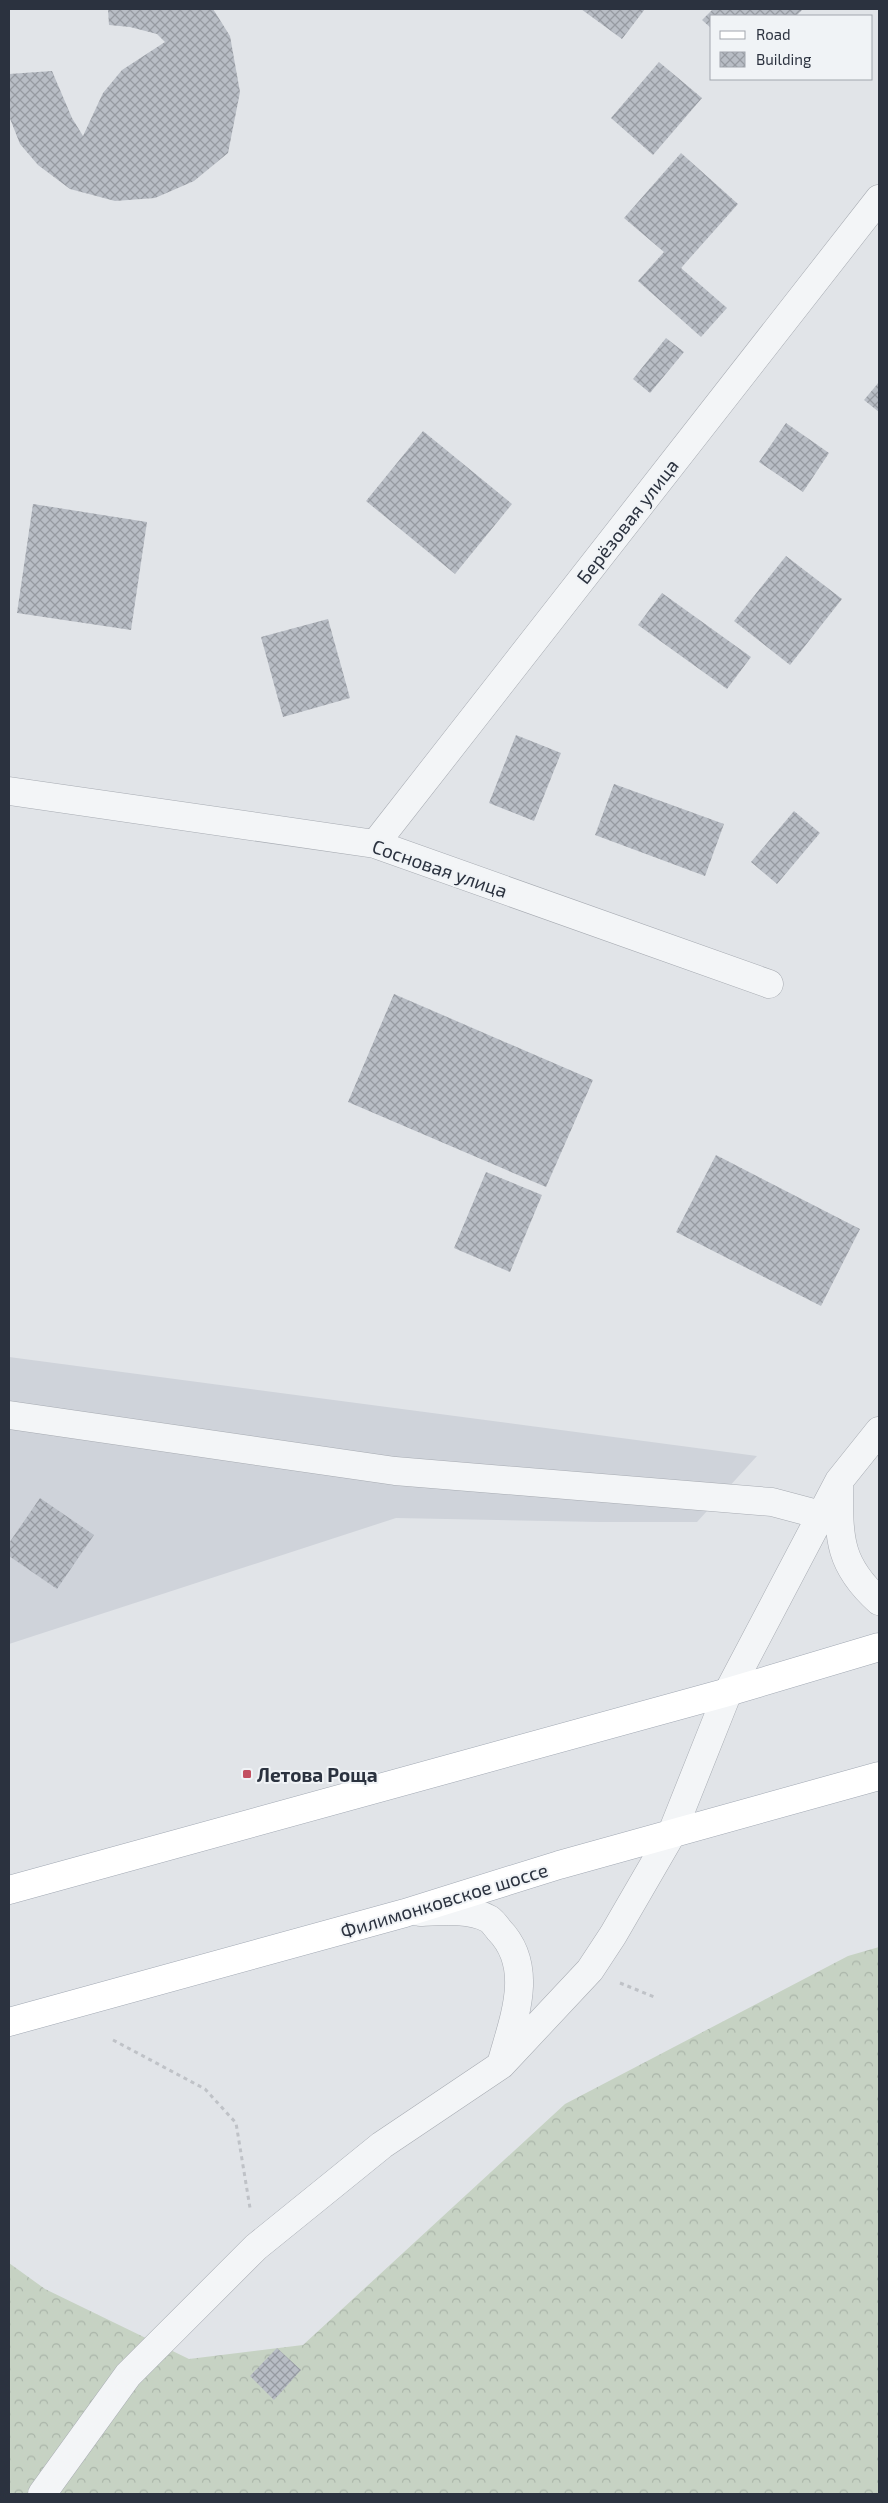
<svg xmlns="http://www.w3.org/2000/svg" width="888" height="2503" font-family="'Exo 2',sans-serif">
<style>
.built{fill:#cfd3da}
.forest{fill:url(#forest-crowns)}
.building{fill:url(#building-cross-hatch)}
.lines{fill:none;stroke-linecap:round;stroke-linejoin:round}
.minor-casing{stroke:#a7abb2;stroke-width:29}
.major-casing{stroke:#a1a8b3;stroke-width:29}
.path{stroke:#bfc2c7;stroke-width:3;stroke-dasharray:4 4;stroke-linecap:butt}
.minor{stroke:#f3f5f7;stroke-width:28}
.major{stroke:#fff;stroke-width:28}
.poi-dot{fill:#c35061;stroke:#f0f3f6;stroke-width:2}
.labels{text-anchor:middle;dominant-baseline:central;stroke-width:4;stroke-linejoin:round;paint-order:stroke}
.street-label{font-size:19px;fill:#2b323f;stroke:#f0f3f6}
.poi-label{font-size:19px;font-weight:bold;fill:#2b323f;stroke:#f0f3f6;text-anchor:start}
</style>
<defs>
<pattern id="forest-crowns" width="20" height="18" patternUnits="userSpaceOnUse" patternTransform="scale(1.25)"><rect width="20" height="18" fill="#c6d2c3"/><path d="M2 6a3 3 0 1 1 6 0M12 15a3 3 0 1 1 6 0" fill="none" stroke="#aab5a9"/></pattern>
<pattern id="building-cross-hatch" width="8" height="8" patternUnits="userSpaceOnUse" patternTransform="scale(1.25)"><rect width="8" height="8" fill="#b8bdc5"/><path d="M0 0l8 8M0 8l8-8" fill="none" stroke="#969aa1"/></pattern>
</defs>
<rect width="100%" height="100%" fill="#e1e4e8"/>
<path class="built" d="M9,1357l748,99 -60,66h-98l-203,-4 -387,126z"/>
<path class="forest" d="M879,1947v547h-870v-231l36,26 144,70 114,-14 262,-241 283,-148z"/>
<path class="building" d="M108,9h105l17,27 10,56 -12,61 -34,28 -39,17 -40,3 -45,-12 -32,-24 -18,-21 -11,-28v-42l43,-3 20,47 11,18 20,-43 19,-23 43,-28 -8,-8 -27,-7 -21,-2z
M581,9h64l-23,30z
M713,9h90l-7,7h-84v13l-10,-9z
M659,62l43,36 -49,57 -42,-37z
M681,153l57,51 -57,64 46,40 -26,29 -63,-56 26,-29 -40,-34z
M666,338l18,14 -34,41 -17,-14z
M879,382v30l-15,-12z
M786,423l43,30 -26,39 -44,-30z
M423,431l89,73 -57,70 -89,-73z
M33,504l114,18 -16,108 -114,-17z
M786,556l56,43 -52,66 -56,-44z
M662,593l89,64 -24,32 -89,-64z
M328,619l22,79 -67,19 -22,-80z
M516,735l45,18 -27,68 -45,-18z
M614,784l110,40 -19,52 -110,-41z
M794,811l26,22 -43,51 -26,-22z
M394,994l199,86 -47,107 -198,-85z
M716,1155l144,74 -39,77 -145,-74z
M486,1172l56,23 -32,77 -56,-24z
M40,1498l54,37 -37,54 -48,-33v-13z
M277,2348l24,22 -27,30 -24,-24z"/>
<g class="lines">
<g class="minor-casing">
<path id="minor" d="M9,791l366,53 394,140
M375,844l504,-645
M9,1415l386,56 377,31 49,13
M839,1485c0,53 -1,79 40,116
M420,1912c19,-1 51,-4 69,7 3,2 7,7 10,11 36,37 15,88 3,131
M42,2494l86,-119 128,-128 126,-102 119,-80 89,-95 23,-35 58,-100 57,-143 111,-211 40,-50"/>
</g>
<g class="major-casing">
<path id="major" d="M9,1890l719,-198 151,-45
M9,2022l396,-109 154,-48 320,-89"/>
</g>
<path class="path" d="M620,1983l37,15
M113,2040l92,49 31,34 14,85"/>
<use href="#minor" class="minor"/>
<use href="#major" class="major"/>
</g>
<rect class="poi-dot" x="242" y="1769" width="10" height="10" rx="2.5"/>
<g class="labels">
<g class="street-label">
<text transform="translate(627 521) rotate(-52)">Берёзовая улица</text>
<text transform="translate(440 868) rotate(19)">Сосновая улица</text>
<text transform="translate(444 1900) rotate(-17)">Филимонковское шоссе</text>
</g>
<g class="poi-label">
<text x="257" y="1774">Летова Роща</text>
</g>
</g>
<rect width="888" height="2503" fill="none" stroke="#2b323f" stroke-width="20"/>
<rect x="710" y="15" width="162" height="65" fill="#f0f3f6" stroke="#a1a6ad"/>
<rect x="720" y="31" width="25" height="8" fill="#ffffff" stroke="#a1a6ad"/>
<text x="756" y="40" font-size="15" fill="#2b323f">Road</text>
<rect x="720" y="52" width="25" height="15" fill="url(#building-cross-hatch)" stroke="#a1a6ad"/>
<text x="756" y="65" font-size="15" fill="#2b323f">Building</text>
</svg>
